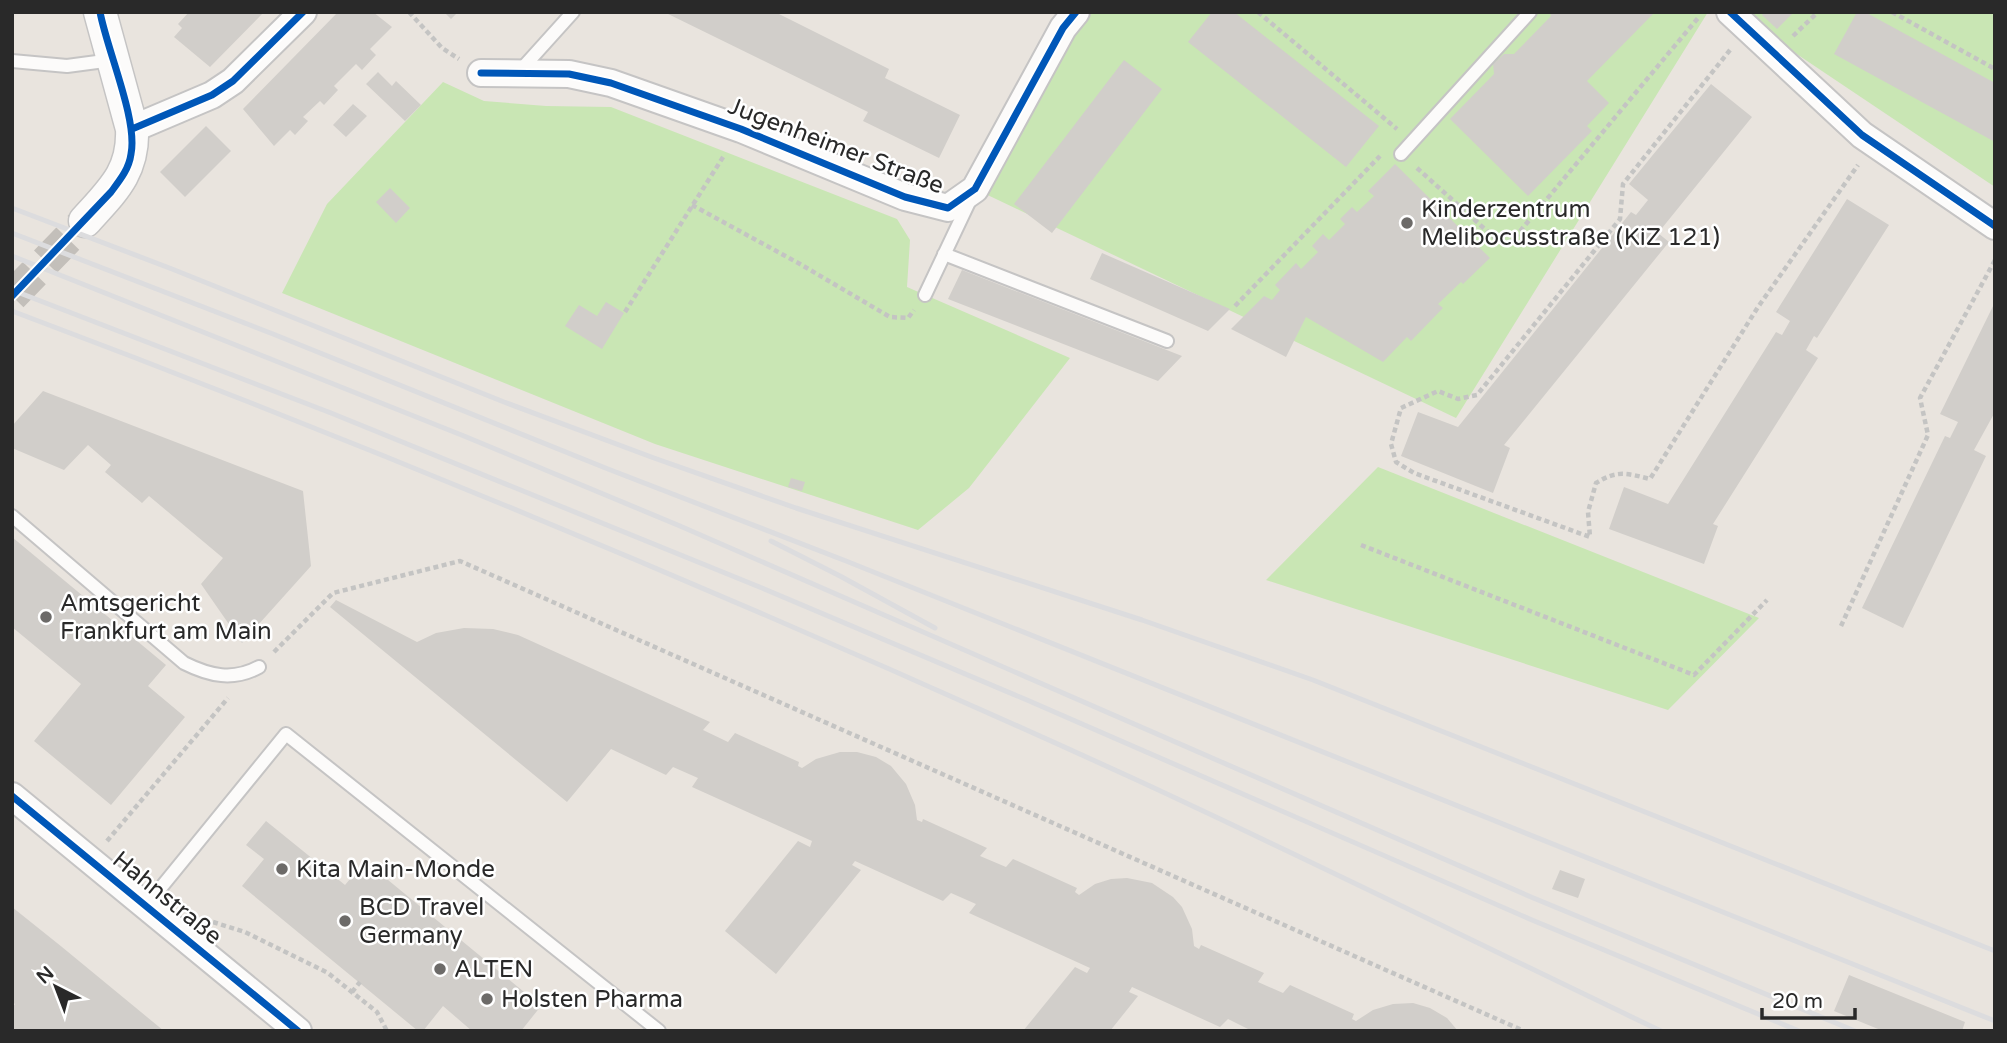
<svg xmlns="http://www.w3.org/2000/svg" width="2007" height="1043" font-family="'Varela Round',sans-serif">
<style>
.green{fill:#c9e6b4}
.building{fill:#d1ceca}
.lines{fill:none;stroke-linecap:round;stroke-linejoin:round}
.tertiary-tunnel{stroke:#c3bfba;stroke-width:32;stroke-dasharray:32 16;stroke-linecap:butt}
.service-casing{stroke:#c5c4c4;stroke-width:16}
.minor-casing{stroke:#c5c4c4;stroke-width:30}
.tertiary-casing{stroke:#c5c4c4;stroke-width:35}
.path{stroke:#c4c4c3;stroke-width:4.5;stroke-dasharray:5 3.5;stroke-linecap:butt}
.service{stroke:#fcfbfa;stroke-width:12}
.minor{stroke:#fcfbfa;stroke-width:26}
.tertiary{stroke:#fcfbfa;stroke-width:32}
.rail{stroke:#dcdcde;stroke-width:5}
.cycleway-casing{stroke:#fff;stroke-width:11}
.cycleway{stroke:#0057b8;stroke-width:7}
.poi-dot{fill:#6c6a68;stroke:#fff;stroke-width:2.5}
.labels{text-anchor:middle;dominant-baseline:central;stroke-width:5;stroke-linejoin:round;paint-order:stroke}
.street-label{font-size:24px;fill:#292929;stroke:#fff}
.poi-label{font-size:24px;fill:#292929;stroke:#fff;text-anchor:start}
</style>
<rect width="100%" height="100%" fill="#e9e4de"/>
<path class="green" d="M1088,12h620l-252,406 -481,-229z
M1734,12h261v175z
M443,82l41,19 62,5 65,1 286,112 13,21 -3,47 163,71 -101,130 -51,42 -263,-86 -373,-151 45,-89z
M1378,467l381,151 -91,92 -402,-130z"/>
<path class="building" d="M189,12h75l-54,55 -36,-30 8,-9 -4,-4z
M338,12h35l19,15 -22,22 6,6 -14,15 -6,-6 -22,22 4,4 -14,15 -4,-4 -17,16 5,4 -13,14 -5,-5 -16,16 -31,-37z
M444,12h14l-7,7z
M664,12h111l114,57 -4,9 75,37 -21,43 -76,-37 5,-9z
M1212,12h22l145,114 -33,41 -158,-125z
M1550,12h105l-68,69 22,22 -22,23 5,5 -64,65 -78,-77 44,-45 -1,-10 11,-10h10l37,-38z
M1764,12h30l-17,17 -15,-14z
M1857,12h8l130,71v59l-161,-88z
M1124,60l38,29 -110,144 -38,-29z
M378,72l14,14 4,-5 25,24 -16,16 -39,-37z
M1711,84l41,33 -94,116 11,9 -165,203 6,3 -17,45 -92,-37 17,-44 40,15 173,-215 5,3 12,-15 -19,-16z
M353,104l14,12 -21,21 -13,-12z
M206,126l25,25 -46,46 -25,-25z
M1395,164l95,94 -27,26 -2,-2 -23,22 5,4 -32,33 -4,-4 -24,25 -77,-45 -20,40 -55,-28 33,-33 8,4 8,-10 -5,-5 21,-22 5,6 17,-17 -6,-6 11,-12 6,6 16,-16 -5,-5 12,-12 5,5 17,-16 -6,-5z
M390,188l20,20 -14,15 -20,-21z
M1847,199l42,26 -72,113 -3,-2 -8,14 12,8 -105,166 5,2 -14,38 -95,-35 15,-42 44,17 108,-172 6,3 8,-14 -14,-9z
M1102,253l128,56 -22,22 -118,-52z
M962,270l220,86 -24,25 -210,-82z
M606,302l18,11 -22,36 -37,-23 14,-21 18,11z
M1995,302v110l-21,38 12,6 -83,172 -41,-20 83,-172 5,2 8,-16 -18,-8z
M43,391l260,100 8,75 -69,77 -41,-59 22,-26 -74,-62 -7,7 -37,-31 6,-7 -23,-20 -24,25 -52,-22v-22z
M791,478l14,4 -3,9 -14,-4z
M12,537l154,128 -18,21 37,31 -74,88 -77,-64 47,-57 -69,-57z
M336,600l81,42 19,-9 28,-5 29,1 25,6 192,87 -7,8 25,12 7,-9 64,29 -1,4 4,2 14,-9 24,-7h17l19,5 15,9 15,18 9,21 2,15 5,2 1,-3 64,29 -7,8 26,11 7,-8 64,29 -2,4 4,3 16,-11 16,-5 16,-1 25,5 21,14 9,10 10,22 2,17 5,3 2,-4 63,28 -6,9 25,11 7,-8 64,29 -2,5 4,2 17,-11 20,-6 20,-1 17,5 17,10 11,13h-206l-24,-12 -8,8 -88,-40 -3,5 9,4 -28,35h-87l52,-64 12,6 3,-5 -121,-55 7,-9 -25,-11 -8,8 -88,-40 -3,4 9,5 -85,104 -51,-43 73,-90 12,6 2,-6 -120,-54 6,-9 -25,-11 -7,8 -55,-26 -44,53 -237,-195z
M266,821l79,64 20,-24 176,145 -20,25h-49l-29,-25 -20,25h-5l-176,-145 22,-27 -18,-14z
M1560,870l25,9 -7,19 -26,-9z
M12,907l50,40 102,84h-152v-23l3,-4 -3,-2z
M1849,975l116,47 -3,9h-79l-49,-20z"/>
<g class="lines">
<path class="tertiary-tunnel" d="M12,296l73,-75"/>
<g class="service-casing">
<path id="service" d="M12,61l55,5 45,-6
M518,73l55,-61
M1401,154l129,-142
M944,254l223,87
M925,295l45,-95
M12,516l172,147c26,13 49,18 75,4
M146,906l140,-172 373,297"/>
</g>
<g class="minor-casing">
<path id="minor" d="M1730,12l132,123 133,91
M481,73l88,1 42,9 130,46 164,68 43,11 27,-19 88,-161 13,-16
M132,129l80,-34 21,-14 70,-69
M12,796l286,235"/>
</g>
<g class="tertiary-casing">
<path id="tertiary" d="M85,221c27,-30 49,-49 47,-92l-32,-117"/>
</g>
<path class="path" d="M409,12l33,36 17,11
M1258,12l139,117
M1892,12l103,57
M1793,36l25,-24
M1730,50l-107,134 -3,35 -143,176 -19,4 -20,-8 -37,17 -10,36 5,18 18,11 176,64 -2,-25 8,-29c21,-13 30,-10 54,-4l108,-172 100,-142
M1417,168l80,72 14,2 187,-224
M692,205l108,59 90,53 18,1 6,-8
M1235,306l145,-150
M625,312l100,-158
M1361,545l333,130 73,-75
M1841,626l87,-191 -8,-37 75,-138
M274,652l59,-59 127,-32 1064,470
M107,841l121,-143
M213,922l32,10 83,41 49,39 10,19
M352,992l8,-10"/>
<use href="#service" class="service"/>
<use href="#minor" class="minor"/>
<use href="#tertiary" class="tertiary"/>
<path class="rail" d="M12,208l160,61 332,133 150,56 142,50 346,112 171,60 682,271
M12,233l261,101 335,135 238,92 1149,460
M12,256l452,180 216,90 851,371 324,134
M12,290l319,123 431,175 265,112 505,220 267,111
M12,311c381,143 757,301 1127,470 175,81 348,167 522,250
M771,541l69,35 95,52"/>
<g class="cycleway-casing">
<path id="cycleway" d="M1730,12l132,123 133,91
M481,73l88,1 42,9 130,46 164,68 43,11 27,-19 88,-161 13,-16
M132,129l80,-34 21,-14 70,-69
M12,296l99,-104c9,-12 18,-23 20,-38 7,-34 -24,-104 -31,-142
M12,796l286,235"/>
</g>
<use href="#cycleway" class="cycleway"/>
</g>
<g class="poi-dot">
<circle cx="1407" cy="223" r="7"/>
<circle cx="46" cy="617" r="7"/>
<circle cx="282" cy="869" r="7"/>
<circle cx="345" cy="921" r="7"/>
<circle cx="440" cy="969" r="7"/>
<circle cx="487" cy="999" r="7"/>
</g>
<g class="labels">
<g class="street-label">
<text transform="translate(836 146) rotate(21)">Jugenheimer Straße</text>
<text transform="translate(167 898) rotate(39)">Hahnstraße</text>
</g>
<g class="poi-label">
<text x="1421" y="209">Kinderzentrum<tspan x="1421" dy="28">Melibocusstraße (KiZ 121)</tspan></text>
<text x="60" y="603">Amtsgericht<tspan x="60" dy="28">Frankfurt am Main</tspan></text>
<text x="296" y="869">Kita Main-Monde</text>
<text x="359" y="907">BCD Travel<tspan x="359" dy="28">Germany</tspan></text>
<text x="454" y="969">ALTEN</text>
<text x="501" y="999">Holsten Pharma</text>
</g>
</g>
<rect width="2007" height="1043" fill="none" stroke="#292929" stroke-width="28"/>
<g transform="translate(56 987) rotate(318)" stroke="#ffffff" stroke-width="5" paint-order="stroke">
<path d="M0-5L12 26L0 18L-12 26Z" fill="#292929"/>
<text y="-10" font-size="19" font-weight="bold" text-anchor="middle" fill="#292929">N</text>
</g>
<path d="M1762 1008v10h93v-10" fill="none" stroke="#292929" stroke-width="3.5"/>
<text x="1772" y="1008" font-size="21" fill="#292929" stroke="#ffffff" stroke-width="5" paint-order="stroke">20 m</text>
</svg>
